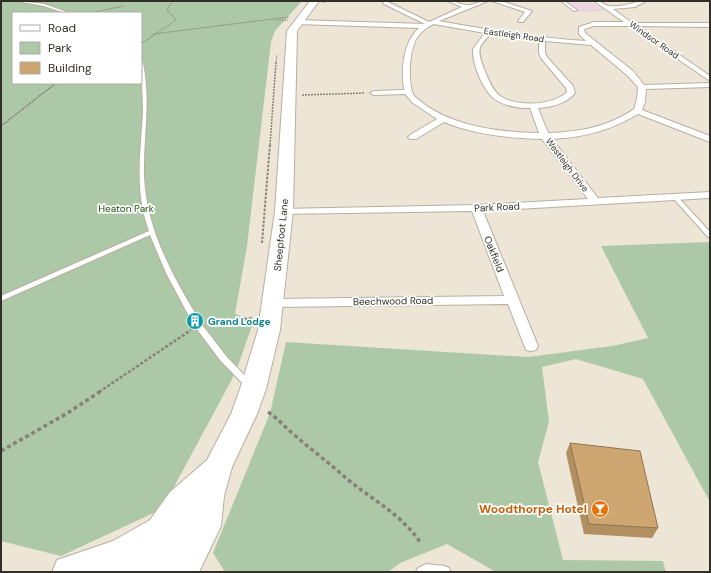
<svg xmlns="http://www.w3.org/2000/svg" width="711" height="573" font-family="'DM Sans',sans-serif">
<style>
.commercial{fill:#ecd5e0}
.green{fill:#adc8a7;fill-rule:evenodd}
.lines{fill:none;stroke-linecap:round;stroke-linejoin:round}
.lane-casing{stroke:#b7afa0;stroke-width:2}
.street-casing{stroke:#b7afa0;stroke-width:2}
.primary-casing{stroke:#b7afa0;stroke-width:2}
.path-far4{stroke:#878277;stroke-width:1;stroke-dasharray:1.5 1;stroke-linecap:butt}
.path-far3{stroke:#878277;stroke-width:1.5;stroke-dasharray:2 1;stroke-linecap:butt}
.path-far2{stroke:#878277;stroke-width:2;stroke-dasharray:2.5 1.5;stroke-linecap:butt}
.path-far1{stroke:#878277;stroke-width:2.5;stroke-dasharray:3 2;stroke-linecap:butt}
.path{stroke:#878277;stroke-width:3.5;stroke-dasharray:4 3;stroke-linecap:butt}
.lane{fill:#fff;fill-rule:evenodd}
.street{fill:#fff;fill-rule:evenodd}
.primary{fill:#fff;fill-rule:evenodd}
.tram{stroke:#58554c;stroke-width:1}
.wall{fill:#b18f61}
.building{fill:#cea671;stroke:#90744f}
.labels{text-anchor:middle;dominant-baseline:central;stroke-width:3.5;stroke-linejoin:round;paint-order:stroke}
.far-street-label{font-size:9px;fill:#312f28;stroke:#fff}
.street-label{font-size:10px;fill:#312f28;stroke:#fff}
.park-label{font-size:10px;fill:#1d540f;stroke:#fff}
.culture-label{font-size:10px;font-weight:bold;fill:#0d838f;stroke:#fff;text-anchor:start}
.near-food-label{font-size:12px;font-weight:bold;fill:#c56008;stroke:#fff;text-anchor:end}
</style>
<rect width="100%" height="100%" fill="#ede5d5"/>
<path class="commercial" d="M563,1h26l16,10 -28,1 -2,-2h2z"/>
<path class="green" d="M1,1h301l-27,30 -4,11 -24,204 -12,68 19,6 -15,43 -8,18 -69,128 -101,47 -60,-15zM13,13h128v70h-128z
M710,242v260l-67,-123 -67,-20 -34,8 7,55 -11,40 25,98 100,1 3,11h-170l-49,-28 -47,19 -12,9h-163l-12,-19 57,-140 16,-71 242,15 84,-11 36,-8 -47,-92z"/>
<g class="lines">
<g class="lane-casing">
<path id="lane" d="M16,1l28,3 26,9h-5l-21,-7z
M561,1h3l13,9 -3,1z
M141,62l2,1c8,40 0,74 1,113 2,52 28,99 54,142l-4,3 -4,-3 -24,-45 -16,-38 -149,66v-5l148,-65c-15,-42 -8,-77 -6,-120 0,-16 -2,-33 -2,-49z
M675,195l2,1 33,36v6l-2,-1 -35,-39v-2z
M197,321l3,1 26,34 26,27 1,2 -1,2 -3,1 -3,-1 -26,-27 -27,-36 1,-2z
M426,564l19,2 4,2 2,4h-35l2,-4z"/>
</g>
<g class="street-casing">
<path id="street" d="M386,1l43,21 33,-15 -14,-6c7,0 14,4 20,4 6,0 12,-4 20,-4l-49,20c49,9 98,17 147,20l-7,-7v-7l15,-5h30l-30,-21c8,0 10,4 15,5 13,2 25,-5 37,-5l-11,6 -22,2 19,14h78v4l-72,-1 72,50v5l-81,-55h-35l-10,3 1,4 48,38 11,14 66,-2v4l-64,2 -1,13 -3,8 68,26v6l-72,-28c-29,17 -53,23 -86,25l46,59 112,-6v6l-227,13 55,135 -2,4 -5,1 -5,-1 -18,-46 -234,3 -5,-1 -2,-3 2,-3 5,-1 230,-3 -32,-85 -188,3 -6,-3 2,-2 196,-4 112,-6 -46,-60c-32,-1 -67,-4 -98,-17l-28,17h-6l-2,-2 2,-2 27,-16 -24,-16 -8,-9 -31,1 -4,-2 4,-2 30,-1c-3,-21 -1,-48 15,-62l-122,-4 -3,-2 3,-2 128,4 -41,-20 -1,-1zM434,24l51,9 -12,16c-1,14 10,43 23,51 9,6 23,8 34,8l9,25c-43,-1 -92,-7 -125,-37 -7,-14 -5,-50 5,-61 4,-5 10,-9 15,-11zM491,34l48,7v12l2,5 25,30 1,4c-14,14 -51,15 -67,4 -8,-6 -12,-18 -16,-27 -2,-6 -6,-14 -4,-21 1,-5 7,-10 11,-14zM545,41l46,4 36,30 11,12 -1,12 -3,10c-26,18 -55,23 -86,24l-10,-25c14,-1 28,-4 37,-15l-2,-7 -26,-29 -2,-4z
M492,1h9l31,10 -9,11h-4l-1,-1 7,-9z"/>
</g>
<g class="primary-casing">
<path id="primary" d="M310,1h9l-22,30 -4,180 -13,119 -14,59 -9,25 -25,53 -8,29 -3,30 -22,46h-147l5,-12 56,-19 37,-21 20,-28 37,-32 24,-46 9,-25 18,-59 17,-119 12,-180z"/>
</g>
<path class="path-far4" d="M110,1h45
M89,13l35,-7
M277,20h11
M153,34l136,-17
M141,44l35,-24 -9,-10 5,-9
M276,63l1,-8"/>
<path class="path-far3" d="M302,95l63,-2
M1,126l55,-43
M270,145l6,-83"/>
<path class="path-far2" d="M262,243l8,-99"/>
<path class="path-far1" d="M209,323l44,-5
M99,392l92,-62"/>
<path class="path" d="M268,412c9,6 15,13 23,20 18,16 37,30 55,46 25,21 55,36 74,64
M1,451l65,-37 35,-23"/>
<use href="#lane" class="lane"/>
<use href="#street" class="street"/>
<use href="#primary" class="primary"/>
<path class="tram" d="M323,2l4,-1"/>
</g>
<path class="wall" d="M570,443l88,85 -6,10 -68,-4 -18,-81z"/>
<path class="building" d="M570,443l70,8 18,77 -69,-4z"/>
<defs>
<g id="building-disc" transform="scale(0.9)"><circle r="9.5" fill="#0f9aa8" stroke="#fff"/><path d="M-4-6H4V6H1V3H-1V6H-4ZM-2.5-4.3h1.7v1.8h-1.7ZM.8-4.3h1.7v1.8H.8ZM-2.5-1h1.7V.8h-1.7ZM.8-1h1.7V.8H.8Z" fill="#fff"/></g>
<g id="bar-disc" transform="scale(0.9)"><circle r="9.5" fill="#e8710a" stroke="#fff"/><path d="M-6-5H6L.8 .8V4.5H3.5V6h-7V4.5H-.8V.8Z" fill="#fff"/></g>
</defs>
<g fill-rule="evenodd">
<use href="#building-disc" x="195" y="321"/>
<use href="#bar-disc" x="600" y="509"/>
</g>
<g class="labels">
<g class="far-street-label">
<text transform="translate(514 35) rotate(8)">Eastleigh Road</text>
<text transform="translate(654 40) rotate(35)">Windsor Road</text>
<text transform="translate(567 165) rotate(53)">Westleigh Drive</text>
</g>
<g class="street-label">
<text transform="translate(497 207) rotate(-3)">Park Road</text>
<text transform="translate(281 235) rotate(-84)">Sheepfoot Lane</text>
<text transform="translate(494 254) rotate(68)">Oakfield</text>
<text transform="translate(393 301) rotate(-1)">Beechwood Road</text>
</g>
<g class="park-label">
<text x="126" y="208">Heaton Park</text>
</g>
<g class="culture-label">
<text x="208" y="321">Grand Lodge</text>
</g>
<g class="near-food-label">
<text x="587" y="509">Woodthorpe Hotel</text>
</g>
</g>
<rect width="711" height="573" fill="none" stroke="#312f28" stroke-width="4"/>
<rect x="12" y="12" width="130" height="72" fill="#ffffff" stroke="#adaca9"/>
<rect x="20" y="25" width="20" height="6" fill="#ffffff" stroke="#adaca9"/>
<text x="48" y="32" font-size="12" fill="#312f28">Road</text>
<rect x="20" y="42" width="20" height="12" fill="#adc8a7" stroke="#adaca9"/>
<text x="48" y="52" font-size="12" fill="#312f28">Park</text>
<rect x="20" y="62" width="20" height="12" fill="#cea671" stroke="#adaca9"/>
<text x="48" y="72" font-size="12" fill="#312f28">Building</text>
</svg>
